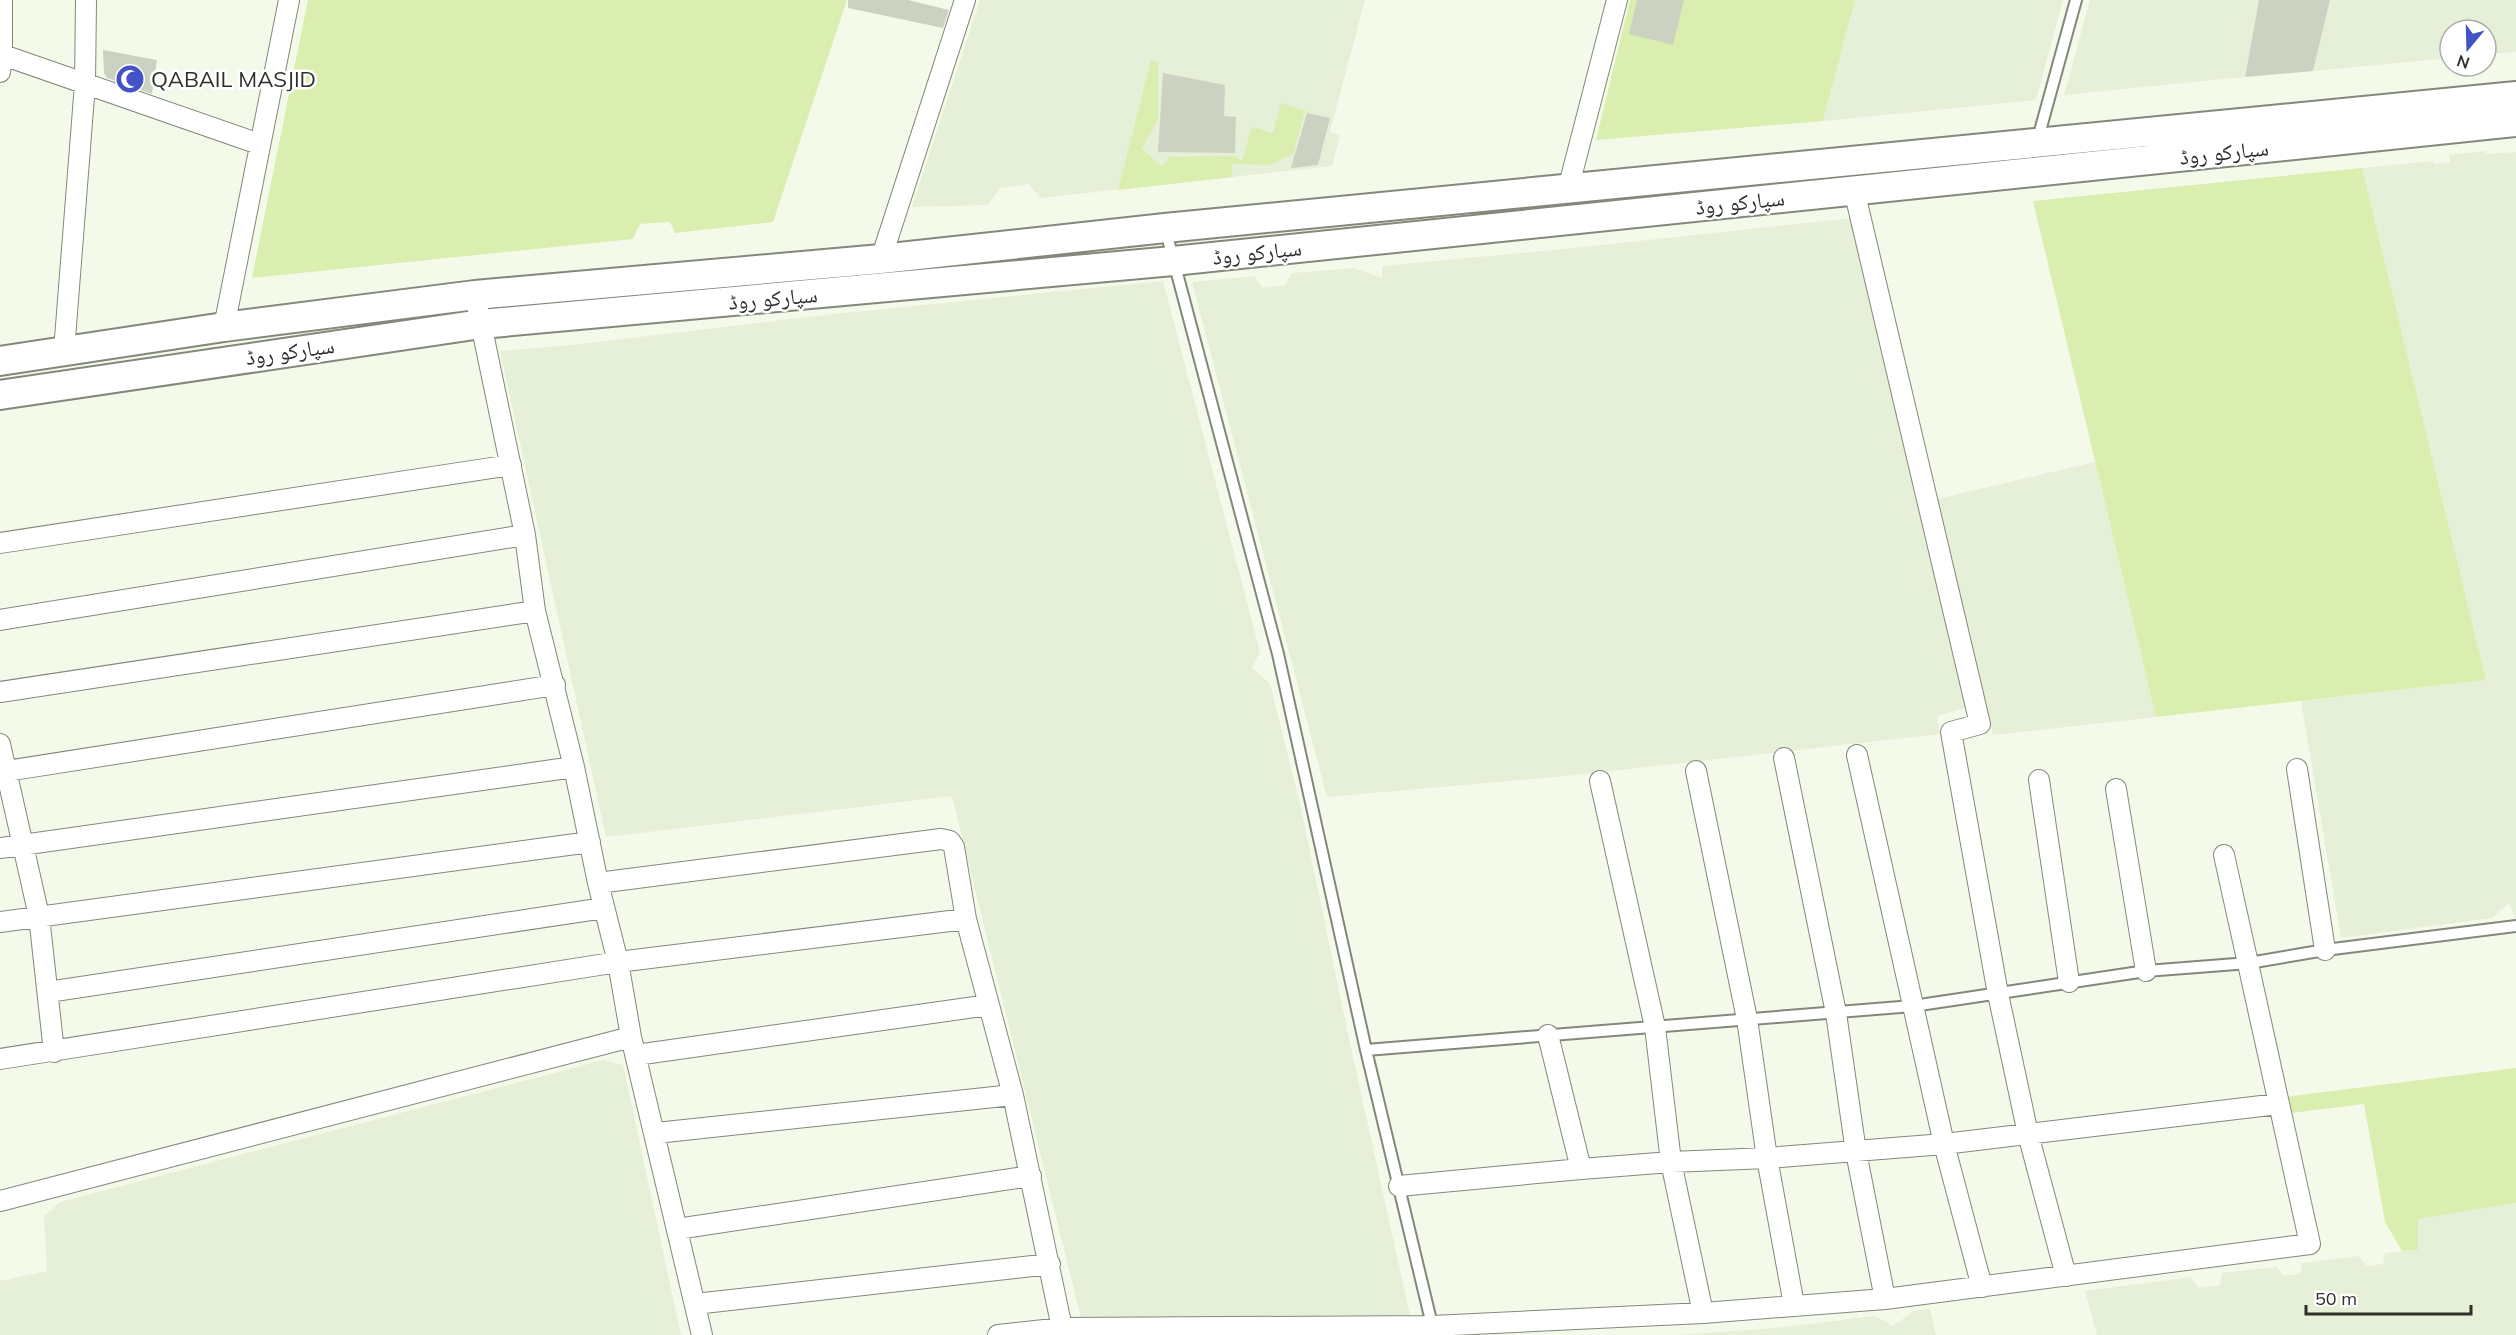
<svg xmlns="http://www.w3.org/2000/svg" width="2516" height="1335" font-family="Mulish,'Noto Naskh Arabic',sans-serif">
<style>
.built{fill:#e6efd7}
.green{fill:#daeeaf}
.building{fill:#ccd2c2}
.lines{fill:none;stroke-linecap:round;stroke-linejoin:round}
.lane-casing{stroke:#83887a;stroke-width:14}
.street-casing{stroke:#83887a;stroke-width:22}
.secondary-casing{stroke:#83887a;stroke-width:32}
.lane{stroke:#fff;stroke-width:10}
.street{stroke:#fff;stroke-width:20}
.secondary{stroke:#fff;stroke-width:28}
.labels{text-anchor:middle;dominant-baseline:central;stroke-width:5;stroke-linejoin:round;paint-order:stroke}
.poi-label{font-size:22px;fill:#2e302a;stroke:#fff;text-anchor:start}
.street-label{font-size:22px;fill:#2e302a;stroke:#fff}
</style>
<rect width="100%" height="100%" fill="#f4fae9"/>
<path class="built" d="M980,0h385l-35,131 10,5 -8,30 -291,32 -13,-14 -28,4 -12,17 -76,2z
M1855,0h208l-27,100 -213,21z
M2090,0h169l-14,77 -181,18z
M2330,0h186v52l-30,2v-24h-36v28l-137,13z
M2485,151l2,3 29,-2v767l-7,-16 -17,15 -151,20 -40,-237 185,-21 -124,-512 71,-7 1,3 16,-2 -1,-7z
M1852,218l116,489 -31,9 3,18 -373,42 -240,21 -135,-515 62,-6 9,12 22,-3 7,-12 62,-5 28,10v-12l192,-18z
M1163,281l97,371 -8,15 18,17 30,120 51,244 59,267 -329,3 -129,-522 -346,41 -106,-486 72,-6 253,-30z
M2095,462l61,255 -163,18 -56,-236z
M604,1060l19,5 58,270h-681v-54l47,-10 -3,-55 16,-14z
M2516,1203v132h-419l-12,-44 106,-14 7,11 22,-3 2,-12 55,-6 7,9 16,-2 2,-11 57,-7 8,10 16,-2 2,-11 33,-3v-31z
M1930,1309l6,26h-260l100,-7 99,-12 18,10 21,-15z"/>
<path class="green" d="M308,0h539l-74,222 -98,11 -5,-11 -30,2 -7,15 -381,39z
M1630,0h225l-32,121 -227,19z
M1151,60l7,2v57l-16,30 20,17 8,-9 64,-1 8,5 10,-34 21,6 8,-30 24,8 -12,43 -24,11 -38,-1 2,13 -115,13z
M2362,168l124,512 -330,37 -123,-516z
M2516,1068v135l-98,16v31l-16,1 -17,-29 -21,-118 -73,9 -6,-16z"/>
<path class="building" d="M848,0h60l41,10 -6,18 -95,-20z
M1637,0h47l-11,45 -44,-11z
M2259,0h71l-17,71 -68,6z
M103,50l54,10 -5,34 -45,-16 -3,-5z
M1163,73l62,12 -1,31 12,1 -1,36 -77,-1z
M1307,113l23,5 -12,47 -27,3z"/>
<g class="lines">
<g class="lane-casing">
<path id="lane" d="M2037,142l39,-142
M1165,228l113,426 88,396 67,279
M1366,1050l547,-44 233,-35 103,-8 76,-13 191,-24"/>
</g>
<g class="street-casing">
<path id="street" d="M0,54l259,90
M0,72l2,-17v-55
M1568,189l49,-189
M1854,190l126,534 -29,8 47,262 30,140 38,142
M881,259l84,-259
M475,295l50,240 10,76 39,156 24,116 20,79 13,75 71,298
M224,327l65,-327
M64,351l21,-267 1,-84
M0,543l511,-78
M0,620l525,-85
M0,692l535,-81
M0,744l39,172 15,136
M1857,755l87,389 38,143
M1784,758l52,255 20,139 29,147
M2297,769l28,181
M1696,771l51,248 20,139 27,147
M0,772l555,-87
M2039,780l30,202
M1600,781l55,246 16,135 32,151
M2116,789l30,182
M0,848l574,-81
M598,883l343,-44 9,2 4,6 12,72 47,176 49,233
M0,922l590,-80
M48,992l556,-84
M1548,1035l33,134
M636,1055l353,-50
M0,1059l618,-97 348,-43
M656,1133l357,-38
M1399,1186l182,-17 90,-7 96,-4 177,-14 334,-40
M0,1201l631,-164
M677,1229l354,-53
M695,1304l355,-40
M998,1335l64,-7 370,-2 271,-13 182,-14 425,-55 -86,-389"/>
</g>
<g class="secondary-casing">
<path id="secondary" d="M0,361l224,-34 251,-32 406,-36 284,-31 1351,-132
M0,395l481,-71 692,-63 1343,-139"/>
</g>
<use href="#lane" class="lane"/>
<use href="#street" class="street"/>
<use href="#secondary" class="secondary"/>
</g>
<defs>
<g id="mosque-disc" transform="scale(1.5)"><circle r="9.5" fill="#4353c7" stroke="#fff"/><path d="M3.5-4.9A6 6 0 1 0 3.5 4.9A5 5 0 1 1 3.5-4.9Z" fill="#fff"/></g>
</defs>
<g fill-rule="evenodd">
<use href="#mosque-disc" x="130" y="79"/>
</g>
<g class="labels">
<g class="poi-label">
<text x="151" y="79">QABAIL MASJID</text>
</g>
<g class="street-label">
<text transform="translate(2224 152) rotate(-6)">سپارکو روڈ</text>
<text transform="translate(1740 202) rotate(-6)">سپارکو روڈ</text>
<text transform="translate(1257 252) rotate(-6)">سپارکو روڈ</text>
<text transform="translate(773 298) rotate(-5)">سپارکو روڈ</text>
<text transform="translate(290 351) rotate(-8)">سپارکو روڈ</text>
</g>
</g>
<g transform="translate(2468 48) rotate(199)"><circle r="28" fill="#ffffff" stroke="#abacaa" stroke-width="1.5"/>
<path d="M0-4.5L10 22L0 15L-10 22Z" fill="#4353c7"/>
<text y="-9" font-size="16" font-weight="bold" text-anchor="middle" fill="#2e302a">N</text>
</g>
<path d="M2306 1305v9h165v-9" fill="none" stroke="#2e302a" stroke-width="3"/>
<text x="2315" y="1305" font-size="18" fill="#2e302a" stroke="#ffffff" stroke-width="4.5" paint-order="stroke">50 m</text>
</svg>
